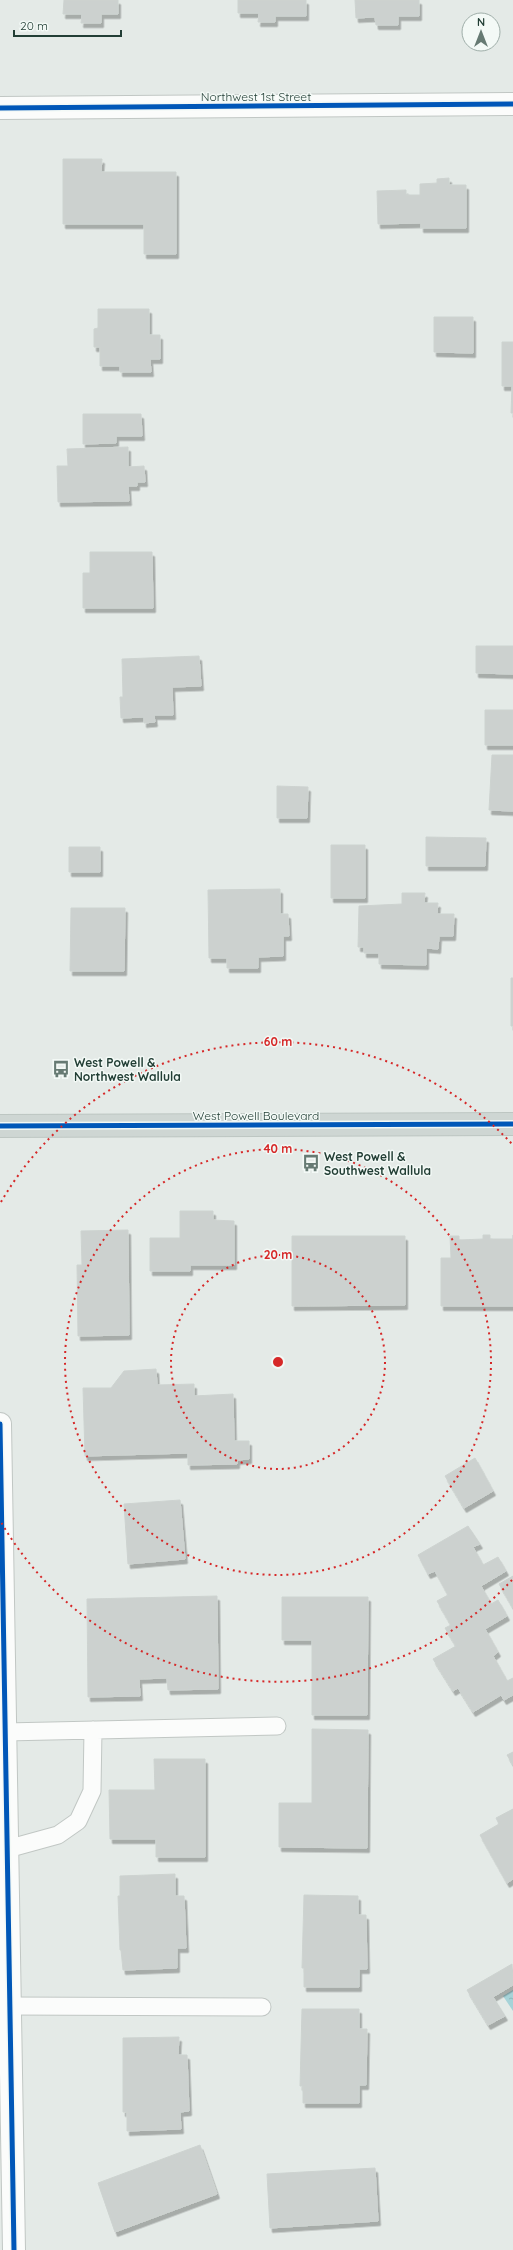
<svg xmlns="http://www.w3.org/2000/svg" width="513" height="2250" font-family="Quicksand,sans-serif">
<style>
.water{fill:url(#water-ripples)}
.building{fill:#ccd1cf;stroke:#cdd3d0;filter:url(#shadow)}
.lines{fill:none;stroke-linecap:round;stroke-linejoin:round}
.service-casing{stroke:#c1c7c4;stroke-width:19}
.minor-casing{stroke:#c1c7c4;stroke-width:24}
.primary-casing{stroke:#bdc6c2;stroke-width:24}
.service{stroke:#fbfcfb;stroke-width:17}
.minor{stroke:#fbfcfb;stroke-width:22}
.primary{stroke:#ced6d3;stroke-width:22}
.cycleway-casing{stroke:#f3f9f6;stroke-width:8}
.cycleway{stroke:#0057b8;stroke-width:5}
.ring{fill:none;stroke:#d62828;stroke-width:2;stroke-dasharray:2 4}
.labels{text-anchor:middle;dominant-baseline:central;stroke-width:3;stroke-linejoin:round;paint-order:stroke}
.street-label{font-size:12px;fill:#223e35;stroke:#f3f9f6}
.poi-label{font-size:12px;font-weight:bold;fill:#223e35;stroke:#f3f9f6;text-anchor:start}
.centre{fill:#d62828;stroke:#f3f9f6;stroke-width:2}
.ring-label{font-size:12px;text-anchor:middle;font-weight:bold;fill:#d62828;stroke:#f3f9f6;stroke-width:3;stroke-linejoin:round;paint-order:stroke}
</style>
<defs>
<pattern id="water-ripples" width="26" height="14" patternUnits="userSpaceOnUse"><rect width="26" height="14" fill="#a6d3d8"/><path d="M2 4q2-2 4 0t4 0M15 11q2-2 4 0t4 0" fill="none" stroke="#8fb6ba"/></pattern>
<filter id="shadow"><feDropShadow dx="2.5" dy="4.5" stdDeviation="0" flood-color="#0004"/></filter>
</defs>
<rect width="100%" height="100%" fill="#e4eae7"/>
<path class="water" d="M513,1990v21l-10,-15z"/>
<path class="building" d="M64,0h54v14h-17v9h-20l1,-9h-19z
M238,0h68v16h-31v6h-17l1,-9h-21z
M355,0h64v16h-21v9h-22l-1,-8 -19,1z
M63,159h39l-1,13h75v82h-32v-30h-81z
M449,178v7h17v43h-45v-5l-43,1 -1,-33 29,-1v5h14v-11l17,-1v-4z
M98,309h51v26h11v24h-10l1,13h-31v-6h-20v-19h-6v-18l4,-1z
M434,317h39v36l-39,-1z
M502,342h11v71h-2l1,-27h-10z
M83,414h58l1,22h-26v7l-33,1z
M128,447v20l16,-1 1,16h-8v4h-9l1,15 -71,1 -1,-36h11l-1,-17z
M90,552h62l1,56h-70v-35h7z
M476,646h37v28l-37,-1z
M199,656l2,30 -29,1 1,28h-19l1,7 -11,1v-6l-23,1 -1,-21h3l-1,-38z
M485,710h28v35h-28z
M492,755h21v56l-24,-1z
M277,786l31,1 -1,31h-30z
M426,837l60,1 -1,28h-59z
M331,845h34v53h-34z
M69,847h31v25h-31z
M280,889v25h8l1,22h-6v20l-25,1v11h-31v-10h-18l-1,-68z
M402,893h23l-1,10h14l-1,11h17l-1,22h-14l-1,13 -12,-1v17l-47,-1v-11h-15v-6h-6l1,-41 43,-2z
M71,908h54l-1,63h-54z
M511,978h2v48h-2z
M180,1211h33v9l21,1v44h-44v6h-40v-33h30z
M128,1230l1,105 -51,1 -1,-71h5l-1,-34z
M483,1235h7v4h23v-4v71h-72v-48h10l-1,-22h9v4l24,-1z
M292,1236h113v69l-113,1z
M156,1369l1,16 37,-1v12l39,-2 1,47h15v18l-12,1v4l-49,1v-12l-103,3 -2,-68h28l13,-17z
M475,1458l18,33 -29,17 -19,-32z
M180,1500l5,59 -57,5 -4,-60z
M468,1526l12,18 -7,3 10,18 15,-8 8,14 -25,15 10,18 7,-4 9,16 -22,13 13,23 -5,4 14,25 6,-3v17l-9,5 -3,-5 -28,17 -15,-24 -5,3 -20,-32 23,-13 -11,-18 6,-3 -14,-24 11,-6 -13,-24 -7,3 -10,-19z
M513,1576v32l-14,-24z
M217,1596l1,93 -50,1 -1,-12 -28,1 1,17 -52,1 -1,-98z
M282,1597h86l-1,118h-55v-75h-30z
M312,1729l56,1 -1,118 -88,-1v-44h33z
M513,1752v13l-6,-10z
M154,1759h51v98h-49v-18h-46l-1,-49h46z
M513,1809v70l-6,4 -27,-48 19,-11 -3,-6z
M175,1874v22h9l2,52h-9v20l-54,2 -2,-20h-1l-2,-54h2v-20z
M304,1895l54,1v19h8l1,54h-8v18h-55v-19h-2z
M512,1964l1,21 -20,12 12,19 -17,9 -21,-35z
M302,2009h57v20h8l-1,56h-7v18h-56v-17h-3z
M179,2037l-1,18h9l2,56 -9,1 1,17 -54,2v-19h-4v-74z
M200,2145l17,49 -102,38 -17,-49z
M375,2168l3,53 -108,7 -3,-54z"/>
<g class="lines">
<g class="service-casing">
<path id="service" d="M5,1732l272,-6
M7,1849l51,-14 20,-14 14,-30 1,-61
M10,2006l252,1"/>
</g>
<g class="minor-casing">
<path id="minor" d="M0,108l513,-4
M0,1424l14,826"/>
</g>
<g class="primary-casing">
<path id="primary" d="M0,1126l513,-2"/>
</g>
<use href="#service" class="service"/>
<use href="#minor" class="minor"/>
<use href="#primary" class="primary"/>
<g class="cycleway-casing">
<path id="cycleway" d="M0,108l513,-4
M0,1126l513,-2
M0,1424l14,826"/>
</g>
<use href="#cycleway" class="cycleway"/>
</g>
<g class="ring">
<circle cx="278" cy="1362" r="107"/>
<circle cx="278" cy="1362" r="213"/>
<path d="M512 1580A320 320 0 0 1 1 1522M1 1202A320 320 0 0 1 512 1144"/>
</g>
<defs>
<g id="bus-bare" transform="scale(1.38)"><path d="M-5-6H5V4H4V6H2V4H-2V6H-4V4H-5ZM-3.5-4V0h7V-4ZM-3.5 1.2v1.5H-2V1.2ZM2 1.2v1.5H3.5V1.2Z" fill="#667a73" stroke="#f3f9f6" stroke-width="2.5" paint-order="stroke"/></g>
</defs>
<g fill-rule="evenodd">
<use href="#bus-bare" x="61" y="1069"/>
<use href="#bus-bare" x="311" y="1163"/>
</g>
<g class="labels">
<g class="street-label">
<text x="256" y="96">Northwest 1st Street</text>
<text x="256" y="1115">West Powell Boulevard</text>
</g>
<g class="poi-label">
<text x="74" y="1062">West Powell &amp;<tspan x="74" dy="14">Northwest Wallula</tspan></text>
<text x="324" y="1156">West Powell &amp;<tspan x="324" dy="14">Southwest Wallula</tspan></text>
</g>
</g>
<circle cx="278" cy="1362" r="6" class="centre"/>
<g class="ring-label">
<text x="278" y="1046">60 m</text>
<text x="278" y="1153">40 m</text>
<text x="278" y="1259">20 m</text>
</g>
<g transform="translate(481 32)"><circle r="19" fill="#f3f9f6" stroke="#9faea9"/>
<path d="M0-3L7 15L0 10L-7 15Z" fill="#667a73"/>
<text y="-6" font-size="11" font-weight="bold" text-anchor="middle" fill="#223e35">N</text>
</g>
<path d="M14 30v6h107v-6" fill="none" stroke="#223e35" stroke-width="2"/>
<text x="20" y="30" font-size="12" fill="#223e35" stroke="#f3f9f6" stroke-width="3" paint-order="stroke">20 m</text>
</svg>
